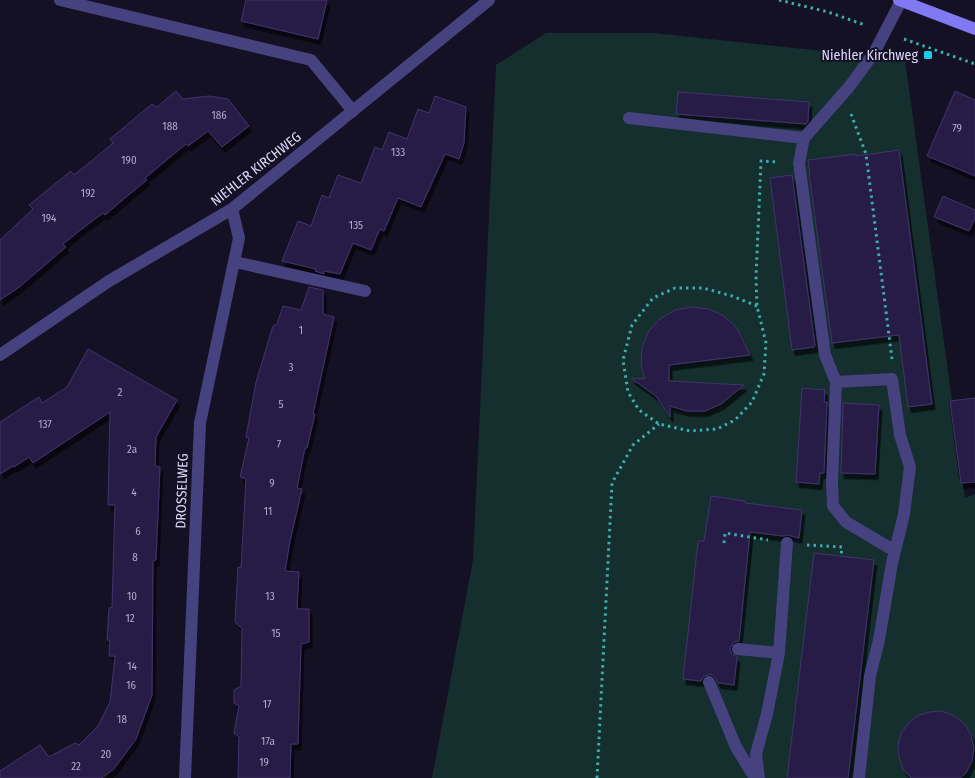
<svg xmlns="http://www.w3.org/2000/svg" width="975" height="778" font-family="'Fira Sans Condensed',sans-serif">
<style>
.green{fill:#152e2e}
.building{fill:#281f44;stroke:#41336e;filter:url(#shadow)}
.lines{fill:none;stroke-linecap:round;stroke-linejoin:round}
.path{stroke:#3badab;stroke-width:3;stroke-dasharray:2.5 4;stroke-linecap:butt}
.lane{stroke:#46417f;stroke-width:12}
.street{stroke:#46417f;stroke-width:12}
.secondary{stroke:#8079f2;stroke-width:12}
.poi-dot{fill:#17cde9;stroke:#151125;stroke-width:2}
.labels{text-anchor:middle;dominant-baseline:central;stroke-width:4;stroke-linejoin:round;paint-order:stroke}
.number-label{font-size:11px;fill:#b0aacd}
.poi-label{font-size:14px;fill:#ded9fb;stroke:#151125;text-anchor:end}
.street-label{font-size:14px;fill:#ded9fb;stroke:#151125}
</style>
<defs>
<filter id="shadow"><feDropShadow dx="3" dy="5.5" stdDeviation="0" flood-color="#0009"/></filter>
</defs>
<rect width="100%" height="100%" fill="#151125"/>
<path class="green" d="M546,33h108l251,27 47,340 -3,1 10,78 3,-1 3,20 10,-4v284h-543l41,-218 23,-495z"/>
<path class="building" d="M246,0h81l-9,39 -77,-18z
M176,91l7,8 26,-3 19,3 21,27 -27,21 -14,-16 -20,15 -2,-2 -41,34 2,2 -21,17 -21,18 -2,-2 -20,15 -20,16 3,3 -48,41 -18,12v-60l33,-31 -4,-4 42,-34 3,4 20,-16 19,-16 -3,-4 42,-35 5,3z
M955,91l20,9v76l-48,-20z
M678,92l131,10 -1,19 -2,3 -130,-10z
M435,96l31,11 -2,36 -5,16 -14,-5 -24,53 -23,-9 -14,33 -4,-2 -9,21 -18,-7 -13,31 -16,-3v3l-9,-3 1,-2 -34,-8 16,-40 13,5 11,-31 7,3 9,-23 23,8 14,-36 7,3 7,-18 18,7 11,-30 11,4z
M899,150l33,254 -24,3 -9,-72 -67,8 -23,-170h1l-2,-13 48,-6v2z
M792,175l23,170 -1,2 -22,3 -22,-172z
M943,196l32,14v8l-6,13 -35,-14z
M309,287l14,3v24l11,3 -21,97h2l-8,34h-2l-8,40 5,1 -12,52 -5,30 14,1 -2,37h12v33l-8,2 -3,100h-7l-1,34h-52l1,-41 -5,-4 5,-27 -5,-3v-13l7,-4 1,-57 -7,-7 3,-55 3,1 5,-89 -6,-2 9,-39 -3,-1 10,-55 17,-56 4,-2 6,-18 18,4z
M692,307l17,2 15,7 13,12 13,27 -81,10v16l75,4 -23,19 -16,7h-18l-17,-5v11l-14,-21 -25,-18 14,1 -4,-14 1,-17 6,-16 12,-13 15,-9z
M88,349l89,51 -21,37 -1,29 5,1 -4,93 -3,1 -1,134 -16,44 -22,30 -12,9h-102v-7l40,-26 9,12 26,-14 4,2 19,-19 12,-24 5,-46h-6l1,-16h-3l2,-32 3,-1 3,-102h-7l2,-93 -77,51 -4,-6 -15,10 -1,-1 -13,8v-52l39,-25 3,6 25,-16z
M802,388l23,2 -1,12h3l-3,71h-4l-1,11 -23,-2z
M975,398v84l-14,1 -11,-82z
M843,403l36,2 -4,69 -34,-1z
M711,496l34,5v2l57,7 -3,28 -11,-3 -5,1 -33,-4 -11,109 -5,1 -4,6 1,5 6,4 -3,28 -16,-2 -4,-7 -4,-2 -7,3 -2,4 -18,-2 15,-138h6z
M814,553l60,7 -26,218h-61z
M942,711l12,5 11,8 6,11 3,13 -2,13 -6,12 -6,5h-49l-8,-9 -4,-12 -1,-12 3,-12 7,-9 9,-8 12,-4z"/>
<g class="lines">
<path class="path" d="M779,0l49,12 37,13
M904,39l71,25
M851,114l15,40 26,205
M757,306l-25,-10 -29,-8h-28l-22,10 -21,27 -9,35 5,32 11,18 20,14 31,7 27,-2 18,-9 17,-18 12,-28 2,-31 -9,-37 -1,-29 5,-116 17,1
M724,543l1,-10 43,7
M807,545l35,2 -1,9
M597,778l15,-295 21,-38 26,-21"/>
<path class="lane" d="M60,0l251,60 42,51
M629,118l175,20
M235,262l130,29
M836,382l-11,-27 -26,-192 5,-25 45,-51 25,-34 27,-52
M738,649l41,4
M709,682l27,65 19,31
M759,778l-3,-24 11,-40 12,-61 8,-110
M859,778l11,-102 9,-36 13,-77 12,-49 6,-47 -10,-32 -8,-56 -56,3 -4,101 1,23 13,16 49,29"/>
<path class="street" d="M0,355l109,-74 123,-72 257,-209
M185,778l15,-355 39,-185 -7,-29"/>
<path class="secondary" d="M899,0l76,29"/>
</g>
<rect class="poi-dot" x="923" y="50" width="10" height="10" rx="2.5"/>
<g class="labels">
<g class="number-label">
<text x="219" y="115">186</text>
<text x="170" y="126">188</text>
<text x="957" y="128">79</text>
<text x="398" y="152">133</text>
<text x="129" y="160">190</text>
<text x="88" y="193">192</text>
<text x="49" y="218">194</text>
<text x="356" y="225">135</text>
<text x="301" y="330">1</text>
<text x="291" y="367">3</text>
<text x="120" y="392">2</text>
<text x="281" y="404">5</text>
<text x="45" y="424">137</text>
<text x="279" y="444">7</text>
<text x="132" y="449">2a</text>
<text x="272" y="483">9</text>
<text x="134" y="492">4</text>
<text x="268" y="511">11</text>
<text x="138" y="531">6</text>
<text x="135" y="557">8</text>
<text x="132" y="596">10</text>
<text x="270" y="596">13</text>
<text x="130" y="618">12</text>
<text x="276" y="633">15</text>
<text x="132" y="666">14</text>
<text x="131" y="685">16</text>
<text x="267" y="704">17</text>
<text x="122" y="719">18</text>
<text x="268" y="741">17a</text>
<text x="106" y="754">20</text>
<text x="264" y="762">19</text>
<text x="76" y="766">22</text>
</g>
<g class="poi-label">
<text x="918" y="55">Niehler Kirchweg</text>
</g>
<g class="street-label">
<text transform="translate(256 169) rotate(-38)">NIEHLER KIRCHWEG</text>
<text transform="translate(182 491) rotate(-88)">DROSSELWEG</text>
</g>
</g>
</svg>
